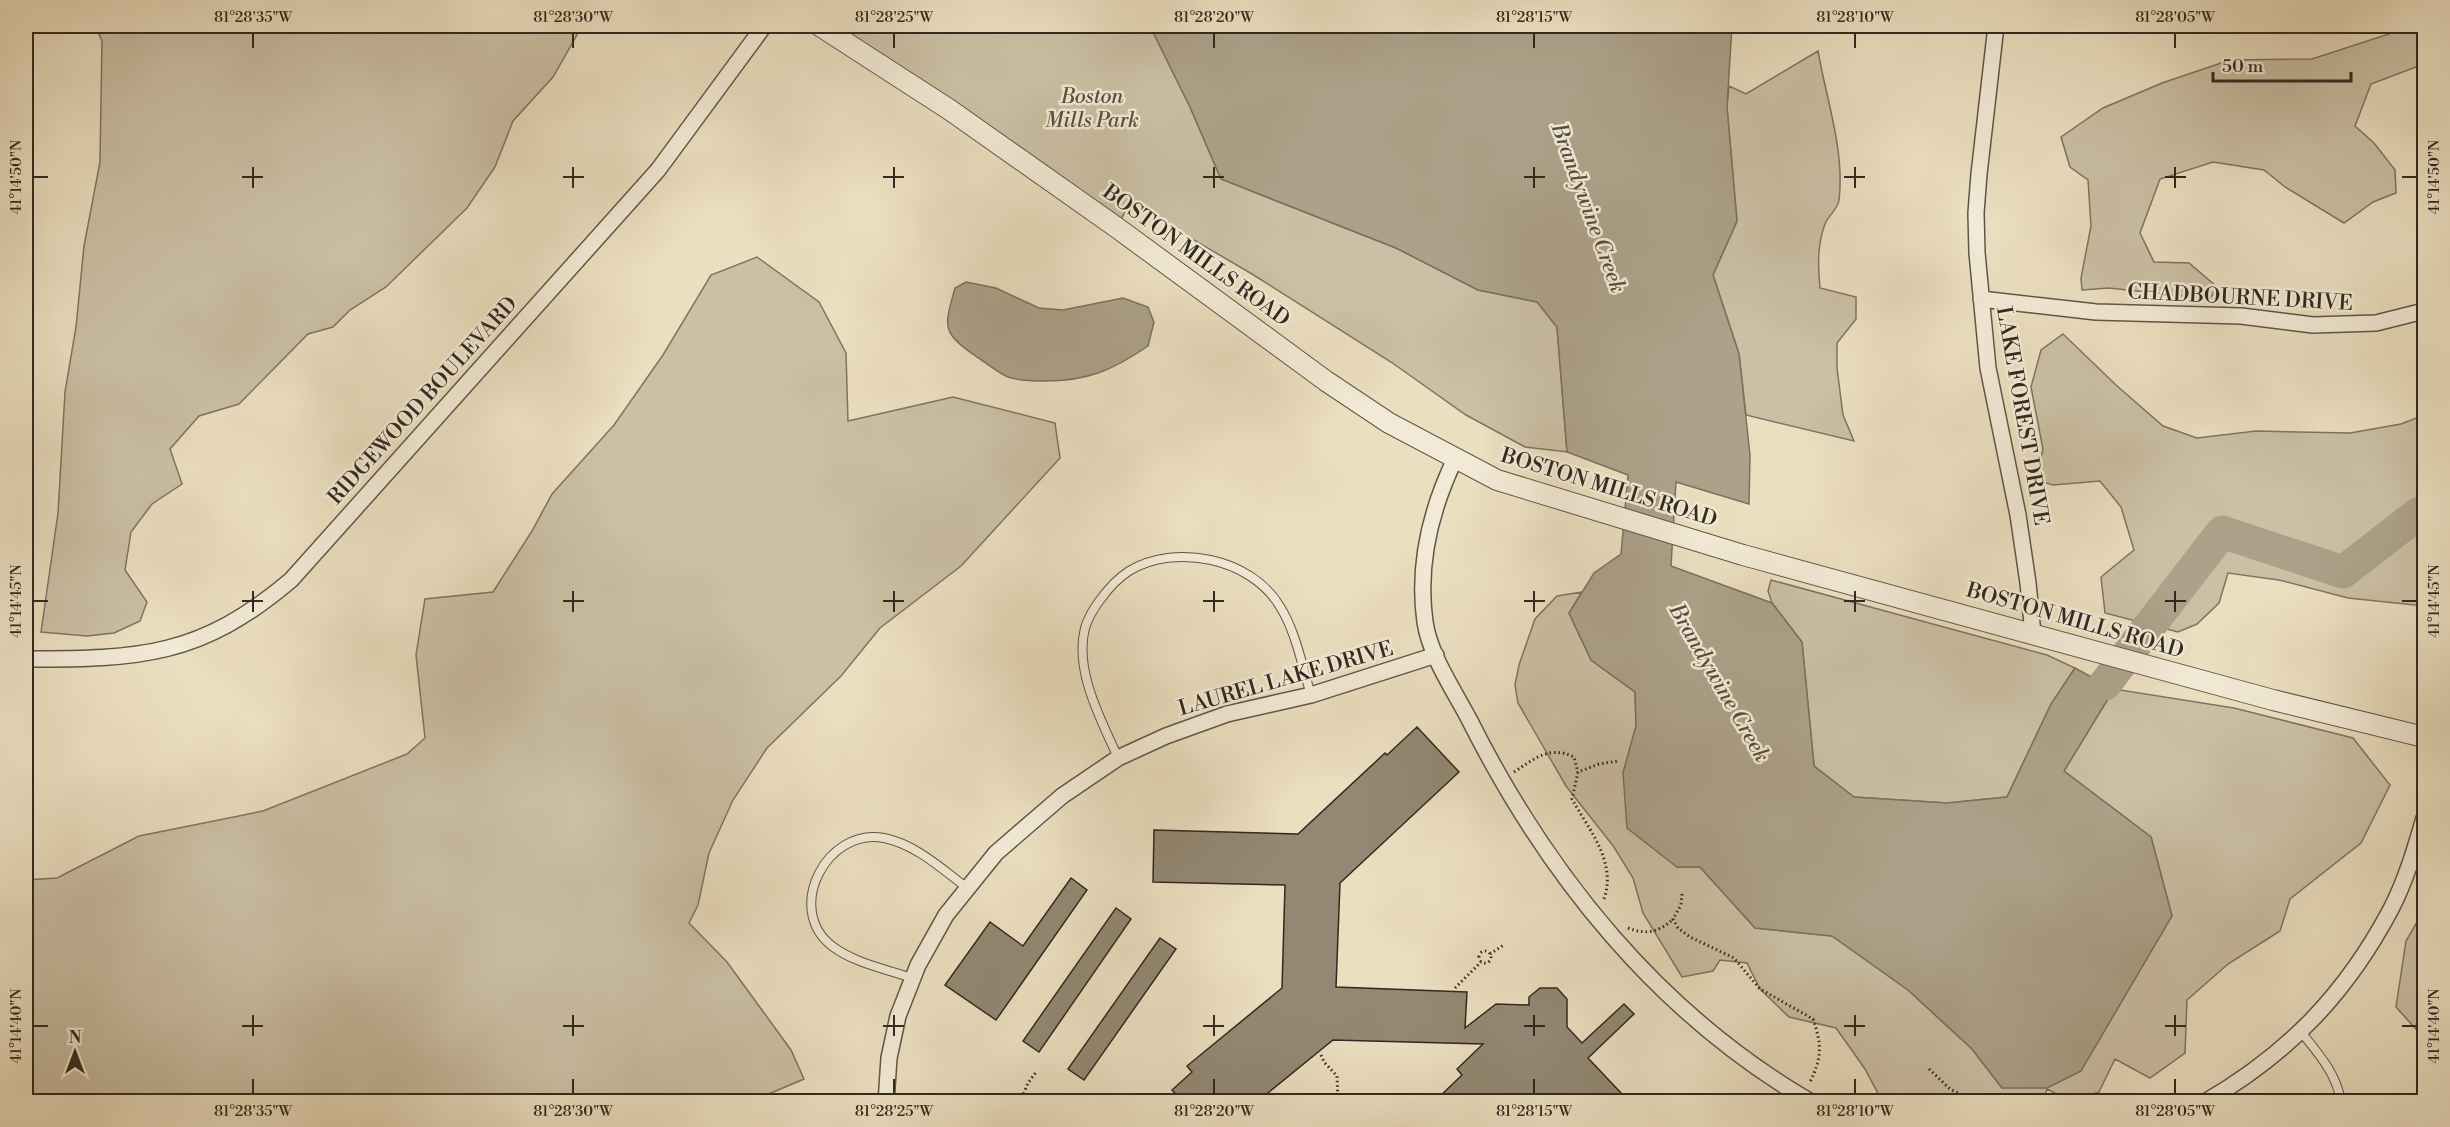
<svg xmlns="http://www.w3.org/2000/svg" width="2450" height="1127" font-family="'Libre Bodoni',serif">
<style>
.green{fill:#cbc0a5;stroke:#7e7462;stroke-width:1.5}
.water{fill:#aca189;stroke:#7b715f;stroke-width:1.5}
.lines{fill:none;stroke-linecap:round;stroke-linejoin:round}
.river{stroke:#aca189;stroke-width:33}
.building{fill:#928873;stroke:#31291f;stroke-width:1.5}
.service-casing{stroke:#605647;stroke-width:10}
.minor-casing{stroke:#605647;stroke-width:18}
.tertiary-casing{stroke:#605647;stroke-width:22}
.path{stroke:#31291f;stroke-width:3;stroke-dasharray:1.5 3;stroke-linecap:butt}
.service{stroke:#f2ead6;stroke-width:8}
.minor{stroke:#f2ead6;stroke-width:15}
.tertiary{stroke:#f2ead6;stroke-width:20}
.ticks{fill:none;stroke:#31291f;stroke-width:2}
.labels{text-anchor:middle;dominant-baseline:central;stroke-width:5;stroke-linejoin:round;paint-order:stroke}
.park-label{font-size:21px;font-style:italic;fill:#584f40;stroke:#f2ead6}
.street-label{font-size:21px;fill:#31291f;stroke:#f2ead6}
.water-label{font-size:22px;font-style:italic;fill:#564d3f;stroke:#f2ead6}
.neatline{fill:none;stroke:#31291f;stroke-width:2}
.ticks-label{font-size:15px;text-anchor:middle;fill:#31291f}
</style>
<rect width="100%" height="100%" fill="#ebdfc0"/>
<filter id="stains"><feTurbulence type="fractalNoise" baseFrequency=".00333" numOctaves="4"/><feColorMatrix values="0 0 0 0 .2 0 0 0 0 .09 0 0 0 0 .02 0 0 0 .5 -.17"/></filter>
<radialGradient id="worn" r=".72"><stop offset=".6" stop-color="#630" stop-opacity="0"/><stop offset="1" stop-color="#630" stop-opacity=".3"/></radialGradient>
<path class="green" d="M95,26h487l-29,51 -40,44 -18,46 -28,41 -81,79 -36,23 -17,17 -25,7 -69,70 -40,12 -29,33 12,35 -30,20 -21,28 -6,38 22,32 -7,19 -26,12 -27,3 -46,-4 17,-119 7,-121 11,-65 8,-81 16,-84 2,-121z
M820,26h330l40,81 31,72 175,69 82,42 59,12 20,25 10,125 -42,-5 -59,-32 -75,-53 -139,-88 -121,-71 -15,24z
M2393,26h31v38l-53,20 -16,42 19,17 21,27 1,23 -23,9 -29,21 -59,-36 -21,-17 -51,-8 -53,17 -20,54 14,29 35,1 28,24 -7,12 -101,-11 -27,2 -1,-12 10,-52 -3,-46 -18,-13 -9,-30 42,-29 59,-25 68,-23 82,-1 77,-25z
M1818,51c8,47 27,100 21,149 -1,9 -11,16 -14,24 -8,21 -7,42 -5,64l36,9v22l-19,24v25l6,47 11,26 -108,-26 -7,-61 -26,-79 24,-54 -10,-114 2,-21 17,8z
M757,257l62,45 27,51 2,68 105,-24 102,26 5,35 -99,108 -81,62 -39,48 -74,72 -34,52 -24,53 -11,52 -9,18 38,39 64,88 13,29 -54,23 -724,-1v-221l31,-2 82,-42 124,-25 144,-57 18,-16 -9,-83 9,-56 68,-7 39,-61 20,-37 62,-69 49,-70 48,-80z
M2063,334l53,51 47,41 34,12 59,-7 94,2 51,-9 23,-9v191l-76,-8 -69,-18 -51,-7 -9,30 -22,21 -19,8 -73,-19 -4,-36 33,-27 -13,-43 -21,-26 -47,4 -17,-5 7,-31 -12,-62 10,-37z
M1771,580l276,75 28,13 -24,36 -44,93 -60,6 -93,-6 -40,-31 -12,-124 -30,-39 -4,-12z
M1582,592l-13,21 22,47 44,32 1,34 -13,47 54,94h23l55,61 77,8 76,54 64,59 30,39 139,-120 31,-52 -21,-79 -87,-66 50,-82 120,19 119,30 37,47 -29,58 -71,56 -10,32 -52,33 -41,36 -2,53 -35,25 -35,-19 -16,33 -29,9 -23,-12 -4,12h-161l-17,-32 -29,-41 -47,-11 -29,-28 -13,-26 -27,-3 -7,11 -31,6 -39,-64 -10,-35 -19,-31 -48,-61 -48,-83 -3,-18 4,-20 16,-46 22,-23z
M2424,910v128l-28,-31 10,-66z"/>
<path class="water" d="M1150,26h582l-5,81 10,114 -24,54 26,79 11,101 -1,49 -73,-22 -5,84 101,37 30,39 12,124 40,31 93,6 60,-6 44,-93 24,-36 39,21 -50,82 87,66 21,79 -91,155 -34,17h-45l-30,-39 -64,-59 -76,-54 -77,-8 -55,-61h-23l-50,-39 -4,-55 13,-47 -1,-34 -44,-32 -22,-47 25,-40 27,-19 7,-79 -61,-23 -10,-125 -20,-25 -59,-12 -82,-42 -175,-69 -31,-72z
M966,282l30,6 43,20 24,2 60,-12 25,9 6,15 -6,24c-35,24 -60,35 -103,35 -12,0 -25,0 -37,-4 -10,-4 -21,-14 -31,-20 -36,-25 -33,-29 -22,-69z"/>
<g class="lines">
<path class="river" d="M2105,684l117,-152 121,40 76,-59 5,1"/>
</g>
<path class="building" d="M1417,727l42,45 -119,111 -4,104 131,5 -2,36 31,-24 33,1v-8l11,-9h17l10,11v28l15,16 42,-39 10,10 -46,44 33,35 -9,8h-177l27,-26 -5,-6 26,-25 -150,-4 -75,61h-76l-10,-11 20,-18 -5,-6 95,-78 3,-103 -132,-3 1,-52 144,4 87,-81 2,2z
M1071,878l16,12 -91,130 -51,-35 45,-63 33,24z
M1116,908l15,11 -92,133 -16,-11z
M1160,938l16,11 -92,131 -16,-11z"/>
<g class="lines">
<g class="service-casing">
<path id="service" d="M1118,758c-17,-39 -44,-87 -33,-130 3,-10 9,-20 15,-28 8,-11 18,-22 29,-29 46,-28 121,-13 150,34 17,26 23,61 32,90
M912,978c-26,-9 -58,-15 -80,-32 -48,-37 -5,-119 52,-108 31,6 58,31 82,49
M2301,1032c17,21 36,42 40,70"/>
</g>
<g class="minor-casing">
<path id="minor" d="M1996,26l-17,148 -3,39 1,40 11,115 30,147 10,68 5,51
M1981,299l115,13 145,4 72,9 63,-2 48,-12
M1455,459c-24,50 -38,106 -30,163 5,34 29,68 45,99 78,155 189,293 341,381
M26,659c114,0 174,-2 265,-79l367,-410 106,-144
M886,1102l3,-44 9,-42 20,-51 28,-50 50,-62 66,-57 56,-38 48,-22 61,-22 84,-19 125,-40
M2205,1102c83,-48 141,-108 186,-193 15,-29 24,-60 33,-91"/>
</g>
<g class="tertiary-casing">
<path id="tertiary" d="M820,26l130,84 166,117 210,154 63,42 108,57 246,75 530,145 151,37"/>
</g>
<path class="path" d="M1514,772c20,-13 36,-27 60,-15l4,15
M1682,894l-1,11 -8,14 5,9 12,9 44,21 26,31 53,30c9,26 9,38 -3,63
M1604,899c13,-37 -15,-69 -32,-100l6,-27 21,-8 19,-3
M1628,928c18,7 32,4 45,-9
M1479 957a6 6 0 1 1 12 0a6 6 0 1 1-12 0Z
M1490,954l15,-10
M1455,988l26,-26
M1321,1055l3,7 13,14 1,26
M1929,1069l21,20 26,13
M1020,1102l8,-19 9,-12"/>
<use href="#service" class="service"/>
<use href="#minor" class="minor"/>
<use href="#tertiary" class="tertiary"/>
</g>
<path class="ticks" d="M253,33v15M573,33v15M894,33v15M1214,33v15M1534,33v15M1855,33v15M2175,33v15M253,167v21M573,167v21M894,167v21M1214,167v21M1534,167v21M1855,167v21M2175,167v21M33,177h15M242,177h21M563,177h21M883,177h21M1203,177h21M1524,177h21M1844,177h21M2165,177h21M2402,177h15M253,591v21M573,591v21M894,591v21M1214,591v21M1534,591v21M1855,591v21M2175,591v21M33,601h15M242,601h21M563,601h21M883,601h21M1203,601h21M1524,601h21M1844,601h21M2165,601h21M2402,601h15M253,1015v21M573,1015v21M894,1015v21M1214,1015v21M1534,1015v21M1855,1015v21M2175,1015v21M33,1026h15M242,1026h21M563,1026h21M883,1026h21M1203,1026h21M1524,1026h21M1844,1026h21M2165,1026h21M2402,1026h15M253,1079v15M573,1079v15M894,1079v15M1214,1079v15M1534,1079v15M1855,1079v15M2175,1079v15"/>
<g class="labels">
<g class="park-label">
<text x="1092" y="97">Boston<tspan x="1092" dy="24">Mills Park</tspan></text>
</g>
<g class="street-label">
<text transform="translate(1196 256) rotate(36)">BOSTON MILLS ROAD</text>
<text transform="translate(2240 298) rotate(3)">CHADBOURNE DRIVE</text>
<text transform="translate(423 401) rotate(-48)">RIDGEWOOD BOULEVARD</text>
<text transform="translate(2022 416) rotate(80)">LAKE FOREST DRIVE</text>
<text transform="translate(1609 488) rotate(17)">BOSTON MILLS ROAD</text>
<text transform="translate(2075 621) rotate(16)">BOSTON MILLS ROAD</text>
<text transform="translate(1286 679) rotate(-16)">LAUREL LAKE DRIVE</text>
</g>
<g class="water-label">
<text transform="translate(1588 208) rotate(70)">Brandywine Creek</text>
<text transform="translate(1719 683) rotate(60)">Brandywine Creek</text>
</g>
</g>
<rect width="2450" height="1127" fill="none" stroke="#ebdfc0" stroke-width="66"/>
<g transform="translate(75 1052)" stroke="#f2ead6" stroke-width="4.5" paint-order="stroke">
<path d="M0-4.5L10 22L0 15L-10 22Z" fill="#31291f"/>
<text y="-9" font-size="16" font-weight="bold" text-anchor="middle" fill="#31291f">N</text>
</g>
<path d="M2213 72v9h138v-9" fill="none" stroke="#31291f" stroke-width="3"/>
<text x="2222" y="72" font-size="18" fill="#31291f" stroke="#f2ead6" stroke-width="4.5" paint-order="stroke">50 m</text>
<rect x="33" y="33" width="2384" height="1061" class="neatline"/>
<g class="ticks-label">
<text x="253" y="22">81°28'35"W</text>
<text x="573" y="22">81°28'30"W</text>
<text x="894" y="22">81°28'25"W</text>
<text x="1214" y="22">81°28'20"W</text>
<text x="1534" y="22">81°28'15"W</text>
<text x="1855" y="22">81°28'10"W</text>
<text x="2175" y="22">81°28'05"W</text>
<text transform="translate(16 177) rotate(-90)" y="5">41°14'50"N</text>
<text transform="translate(2434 177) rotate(-90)" y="5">41°14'50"N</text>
<text transform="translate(16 601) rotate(-90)" y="5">41°14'45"N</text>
<text transform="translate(2434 601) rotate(-90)" y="5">41°14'45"N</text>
<text transform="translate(16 1026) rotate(-90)" y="5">41°14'40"N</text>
<text transform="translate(2434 1026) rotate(-90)" y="5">41°14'40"N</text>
<text x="253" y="1116">81°28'35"W</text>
<text x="573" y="1116">81°28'30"W</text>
<text x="894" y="1116">81°28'25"W</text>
<text x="1214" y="1116">81°28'20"W</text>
<text x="1534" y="1116">81°28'15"W</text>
<text x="1855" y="1116">81°28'10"W</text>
<text x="2175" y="1116">81°28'05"W</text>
</g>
<rect width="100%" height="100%" filter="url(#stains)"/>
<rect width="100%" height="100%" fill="url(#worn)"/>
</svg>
